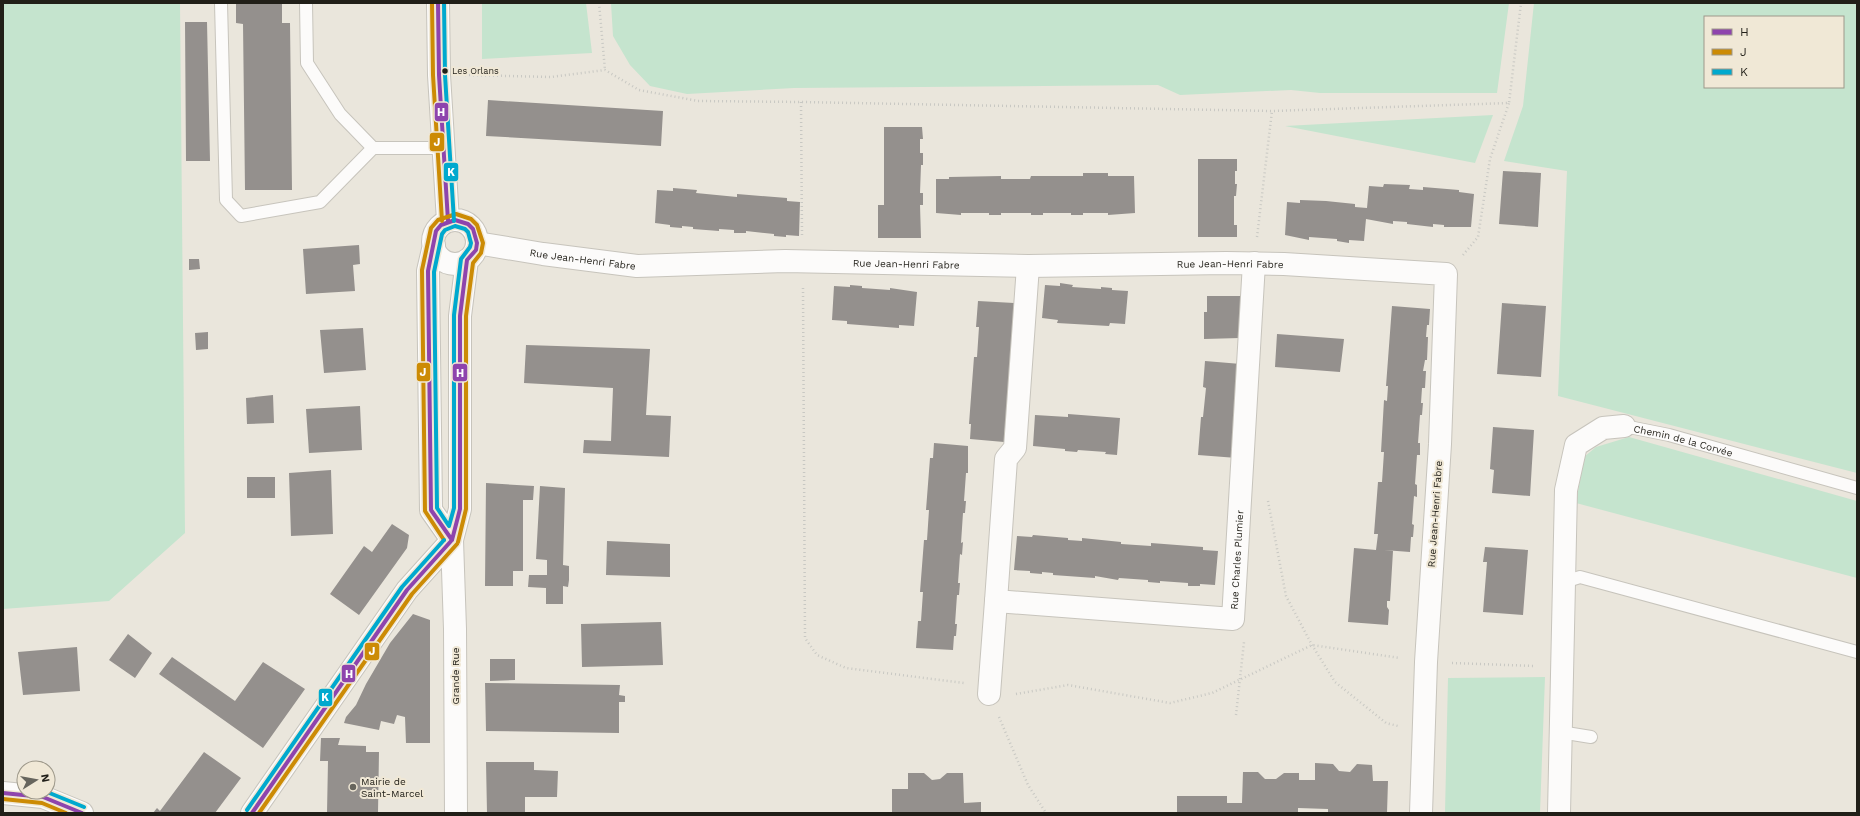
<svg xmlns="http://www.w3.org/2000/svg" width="1860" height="816" font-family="'Work Sans',sans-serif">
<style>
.green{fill:#c5e4ce;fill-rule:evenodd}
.building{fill:#94908d}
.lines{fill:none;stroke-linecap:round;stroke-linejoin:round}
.lane-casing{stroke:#c7c4bc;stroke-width:14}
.street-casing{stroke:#c7c4bc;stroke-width:24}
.secondary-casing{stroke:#c7c4bc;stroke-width:24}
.path{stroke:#c8c8c3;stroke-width:2.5;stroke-dasharray:1 3;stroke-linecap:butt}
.lane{stroke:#fcfbfa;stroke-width:12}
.street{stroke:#fcfbfa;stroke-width:22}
.secondary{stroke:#fcfbfa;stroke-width:22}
.bus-1-casing{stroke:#f0e8d6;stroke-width:7}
.bus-2-casing{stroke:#f0e8d6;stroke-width:7}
.bus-3-casing{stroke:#f0e8d6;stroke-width:7}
.bus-1{stroke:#8e44ad;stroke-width:4}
.bus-2{stroke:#cc8b05;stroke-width:4}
.bus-3{stroke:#00a9ce;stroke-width:4}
.bus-dot{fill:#211f18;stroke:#f0e8d6;stroke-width:1.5}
.poi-dot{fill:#67655d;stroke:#f0e8d6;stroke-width:1.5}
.labels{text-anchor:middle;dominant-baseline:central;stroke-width:4;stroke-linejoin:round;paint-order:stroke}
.bus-label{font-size:9px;fill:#211f18;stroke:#f0e8d6;text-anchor:start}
.street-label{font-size:10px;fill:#211f18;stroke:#f0e8d6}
.poi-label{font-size:10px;fill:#211f18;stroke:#f0e8d6;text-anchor:start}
.line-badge{stroke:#f0e8d6;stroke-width:1.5}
.badge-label{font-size:11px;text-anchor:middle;font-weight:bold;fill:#fff}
</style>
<rect width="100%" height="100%" fill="#eae6dc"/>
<path class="green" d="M3,3h177l5,530 -76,68 -106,8z
M482,3h104l6,50 -110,6z
M611,3h898l-12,90h-177l-29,-3 -111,5 -22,-10 -364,3 -107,6 -37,-8 -20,-21 -17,-29z
M1534,3h323v470l-299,-77 9,-225 -63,-10 19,-55zM1705,17h138v70h-138z
M1493,115l-18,48 -190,-37z
M1629,437l228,64v77l-281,-75 8,-46 12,-10z
M1545,677l-5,136h-95l3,-135z"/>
<path class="building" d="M236,3h46v20h8l2,167h-47l-2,-166 -7,-1z
M185,22h22l3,139h-24z
M488,100l175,11 -2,35 -175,-10z
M884,127h38l1,12h-3v14h3v12h-2l-1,28h3v12h-3l1,33h-43v-33h6z
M1198,159h39v12h-2v13h2l-1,12h-2v29h3v12h-39z
M1503,171l38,2 -3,54 -39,-3z
M1083,173h25v3h26l1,37 -27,2v-2h-25v2h-12v-2h-28v2h-12v-2h-30v2h-12v-2h-28v2l-25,-2v-34h13v-2l52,-1v3h29l1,-3h52z
M1384,184l26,1 -1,4 14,1v-3l36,3v2l15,2 -3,33h-27v-2l-11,-1v3l-26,-3v-2l-14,-1v3l-27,-5 -2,22 -15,-1v3l-12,-2v-2l-28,-2v3l-24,-5 2,-33 13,1v-3l26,1 29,3v3l12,1 2,-22 14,1z
M673,188l24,2 -1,3 41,4v-3l50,4v3l13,1 -1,34 -13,-1v2l-12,-1v-2l-28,-3v2h-12v-3l-15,-1v2l-26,-2v-2l-11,-1v2l-12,-1v-2l-15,-2 2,-33 16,1z
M359,245l1,19 -7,1 2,26 -49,3 -3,-45z
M189,259h10l1,10 -11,1z
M1060,283l13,2 -1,2 29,2v-2l11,1v2l16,1 -3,33 -15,-1 -1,3 -52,-3 1,-3 -16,-2 3,-33 15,1z
M850,285l12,1v2l28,2v-2l27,4 -3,34 -15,-1v3l-52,-4v-3l-15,-1 2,-34 16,1z
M1207,296h33v42l-36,1v-27h3z
M978,301l36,2 -4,58 2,12h-3v30h-2l-1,12h2v12h-3l-1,15 -34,-3 1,-15h-2l5,-67h3l2,-30h-3z
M1502,303l44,3 -5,71 -44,-3z
M1392,306l38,3 -1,16h-2l-1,12h2l-1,23h-2l-2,11h3l-1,17h-3l-1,15h2l-1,12h-2l-2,28h2v12h-3l-2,29 2,1v12l-3,-1 -2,28 2,1 -1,12h-2l-1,15 -26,-2 9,1 -3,50h-3v6l2,3 -1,15 -40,-3 6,-74 22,2 2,-16h-4l4,-52h4l2,-30h-3l3,-52 3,1 1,-15h-2z
M363,328l3,42 -42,3 -4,-43z
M208,332v17l-12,1 -1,-17z
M1277,334l67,5 -4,33 -65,-5z
M526,345l124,4 -4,66 25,1 -2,41 -86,-4 1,-13 27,1 2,-53 -89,-5z
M1205,361l36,3 -4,94 -39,-3 3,-38h2l3,-29 -3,-1z
M273,395l1,28 -27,1 -1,-26z
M360,406l2,44 -53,3 -3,-44z
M1068,414l52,4 -3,37 -12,-1 1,-2 -28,-2 -1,2 -12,-1v-2l-32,-3 2,-31 33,2z
M1493,427l41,3 -4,66 -38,-3 2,-23 -4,-1z
M934,443l34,3v27h-2l-2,28h2l-1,12h-2l-2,30 2,-1 -1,13 -2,-1 -2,29h2l-1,12h-2l-2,29h2l-1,12h-2l-1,14 -37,-2 2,-27h3l2,-29h-3l4,-52h3l2,-30h-3l4,-52h3z
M331,470l2,64 -42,2 -2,-63z
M247,477h28v21h-28z
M486,483l48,3 -1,14h-10v71h-10v15h-28z
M540,486l25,2 -2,77 6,1v14l-1,7 -5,-1v18h-17v-16l-18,-1 1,-12h18v-15l-11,-1z
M392,524l17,11 -2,13 -48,67 -29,-21 34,-48 8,6z
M1033,535l35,3v2l14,1v-3l39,4v2l30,2v-3l52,4v3l15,1 -3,34 -15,-1v2h-12v-3l-28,-2v2l-12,-1v-2l-29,-2 -1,2 -23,-4v2l-42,-3v-2l-11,-1v2l-12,-1v-2l-16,-1 3,-34 15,1z
M607,541l63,3v33l-64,-2z
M1485,547l43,3 -5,65 -40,-3 4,-50h-4z
M413,614l17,6v123h-24l-1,-26 -8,-2 -3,9 -13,-3 -2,9 -35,-7 2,-6 10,-12 10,-21 24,-41z
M661,622l2,43 -81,2 -1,-43z
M128,634l24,19 -17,25 -26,-18z
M77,647l3,44 -57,4 -5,-43z
M172,657l63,44 28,-39 42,27 -42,59 -104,-74z
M490,659h25v21l-25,1z
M485,683l135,2 -1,10 6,1v6h-6v31l-133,-2z
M321,738h19l-2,7 28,1v6h13l-1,61h-51l1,-52h-8z
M204,752l37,26 -26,35h-62l4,-5 3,3z
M486,762h48v8l24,1 -1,26h-32v16h-38z
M1315,763l18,1 6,7 11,1 7,-8 15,1 1,16h15l-1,32h-59v-4l-30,-1v5h-121v-17h50v7h15l1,-31h15l7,7h11l8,-6h15v7h16z
M908,773h16l8,7 8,-1 7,-6h16l1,30 17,-1v11h-89v-24h16z"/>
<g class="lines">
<g class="lane-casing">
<g id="lane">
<path d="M221,3l5,197 15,16 79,-14 53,-54"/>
<path d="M306,3l1,60 33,51 33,34h70"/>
<path id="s1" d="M1624,426l45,9 188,53"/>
<path d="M1564,582l16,-5 277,75"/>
<path d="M1560,732l31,5"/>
</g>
</g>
<g class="street-casing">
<g id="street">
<path id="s2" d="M477,243l66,11 94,12 148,-5 243,5 198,-3 58,1 162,10 -6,170 -14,218 -5,151"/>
<path id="s3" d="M1028,266l-13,182 -9,11 -10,142 237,18 21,-356"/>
<path d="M989,694l7,-93"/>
<path d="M3,793l40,4 39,16"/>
<path d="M252,813l155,-223 45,-50"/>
<path d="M1559,813l7,-323 10,-45 27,-17 21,-2"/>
</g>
</g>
<g class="secondary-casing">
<path id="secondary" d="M438,3l1,72 9,146
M433 242a22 22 0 1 1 44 0a22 22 0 1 1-44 0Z
M434,245l-6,26 3,239 21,30
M456,813l-1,-184 -3,-89 8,-31v-193l7,-56"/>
</g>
<path class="path" d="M599,3l6,67
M465,75l86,2 54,-7 34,20 59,11 103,1 471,9 237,-8 12,-100
M801,102l1,133
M1257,237l15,-126
M1463,255l15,-18 12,-78 19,-56
M803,288l2,350 12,17 29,13 118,15
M1268,501l18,95 26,49 23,37 51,41 12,3
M1452,663l83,3
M1016,694l52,-9 102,18 42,-10 100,-48 88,13
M1236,715l8,-73
M999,717l29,68 18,28"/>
<use href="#lane" class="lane"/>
<use href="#street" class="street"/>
<use href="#secondary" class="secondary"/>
<g class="bus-1-casing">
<path id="bus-1" d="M438,3l1,72 9,146
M455,220l13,4 5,5 4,14 -1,7 -9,10 -7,56v193l-8,31 -21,-30 -3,-239 8,-40 5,-6z
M3,793l40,4 39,16
M252,813l155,-223 45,-50"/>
</g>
<g class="bus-2-casing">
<path id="bus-2" d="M432,3l1,72 9,146
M444,540l-19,-29 -3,-241 9,-42 7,-8 18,-6 15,5 6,6 6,18 -2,10 -8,10 -7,53v193l-8,33
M3,799l39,4 24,10
M259,813l153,-219 45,-50"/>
</g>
<g class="bus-3-casing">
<path id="bus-3" d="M444,3l1,72 9,146
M455,226l10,3 3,3 3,11 -1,4 -9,12 -7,56v193l-5,18 -12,-18 -3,-236 8,-38 3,-4z
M47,792l37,15
M247,810l155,-223 42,-47"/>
</g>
<use href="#bus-1" class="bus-1"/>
<use href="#bus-2" class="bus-2"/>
<use href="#bus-3" class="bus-3"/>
</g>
<circle class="bus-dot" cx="445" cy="71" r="3.5"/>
<circle class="poi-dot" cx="353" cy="787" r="4"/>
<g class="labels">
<g class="bus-label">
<text x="452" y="71">Les Orlans</text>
</g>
<g class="street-label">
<text stroke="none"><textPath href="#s2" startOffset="107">Rue Jean-Henri Fabre</textPath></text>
<text stroke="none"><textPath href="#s2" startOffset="431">Rue Jean-Henri Fabre</textPath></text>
<text stroke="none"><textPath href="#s2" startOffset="755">Rue Jean-Henri Fabre</textPath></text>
<text stroke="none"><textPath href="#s1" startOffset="61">Chemin de la Corvée</textPath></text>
<text transform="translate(1435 514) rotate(-86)">Rue Jean-Henri Fabre</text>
<text stroke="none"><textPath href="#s3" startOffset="636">Rue Charles Plumier</textPath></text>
<text transform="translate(455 676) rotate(-90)">Grande Rue</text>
</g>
<g class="poi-label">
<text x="361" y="781">Mairie de<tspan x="361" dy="12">Saint-Marcel</tspan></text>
</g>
</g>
<g class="line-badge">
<rect x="434" y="102" width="15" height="20" rx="4" fill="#8e44ad"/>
<rect x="429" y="132" width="16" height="20" rx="4" fill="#cc8b05"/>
<rect x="443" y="162" width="16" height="20" rx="4" fill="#00a9ce"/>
<rect x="416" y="362" width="15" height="20" rx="4" fill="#cc8b05"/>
<rect x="452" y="363" width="16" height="19" rx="4" fill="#8e44ad"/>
<rect x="364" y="642" width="16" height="19" rx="4" fill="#cc8b05"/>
<rect x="341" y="664" width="15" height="19" rx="4" fill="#8e44ad"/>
<rect x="318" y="688" width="15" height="19" rx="4" fill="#00a9ce"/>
</g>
<g class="badge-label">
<text x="441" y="116">H</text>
<text x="437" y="146">J</text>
<text x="451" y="176">K</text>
<text x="423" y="376">J</text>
<text x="460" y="377">H</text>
<text x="372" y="655">J</text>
<text x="349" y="678">H</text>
<text x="325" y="701">K</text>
</g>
<rect width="1860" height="816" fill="none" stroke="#211f18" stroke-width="8"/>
<rect x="1704" y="16" width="140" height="72" fill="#f0e8d6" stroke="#9d988a"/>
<rect x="1712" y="29" width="20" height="6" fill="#8e44ad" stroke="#9d988a"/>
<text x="1740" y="36" font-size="12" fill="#211f18">H</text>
<rect x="1712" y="49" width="20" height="6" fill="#cc8b05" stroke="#9d988a"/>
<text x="1740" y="56" font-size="12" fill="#211f18">J</text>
<rect x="1712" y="69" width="20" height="6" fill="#00a9ce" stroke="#9d988a"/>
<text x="1740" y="76" font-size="12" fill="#211f18">K</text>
<g transform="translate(36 780) rotate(79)"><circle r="19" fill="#f0e8d6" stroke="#9d988a"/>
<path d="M0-3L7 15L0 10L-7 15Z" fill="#67655d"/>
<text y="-6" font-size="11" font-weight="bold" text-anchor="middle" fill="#211f18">N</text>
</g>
</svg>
